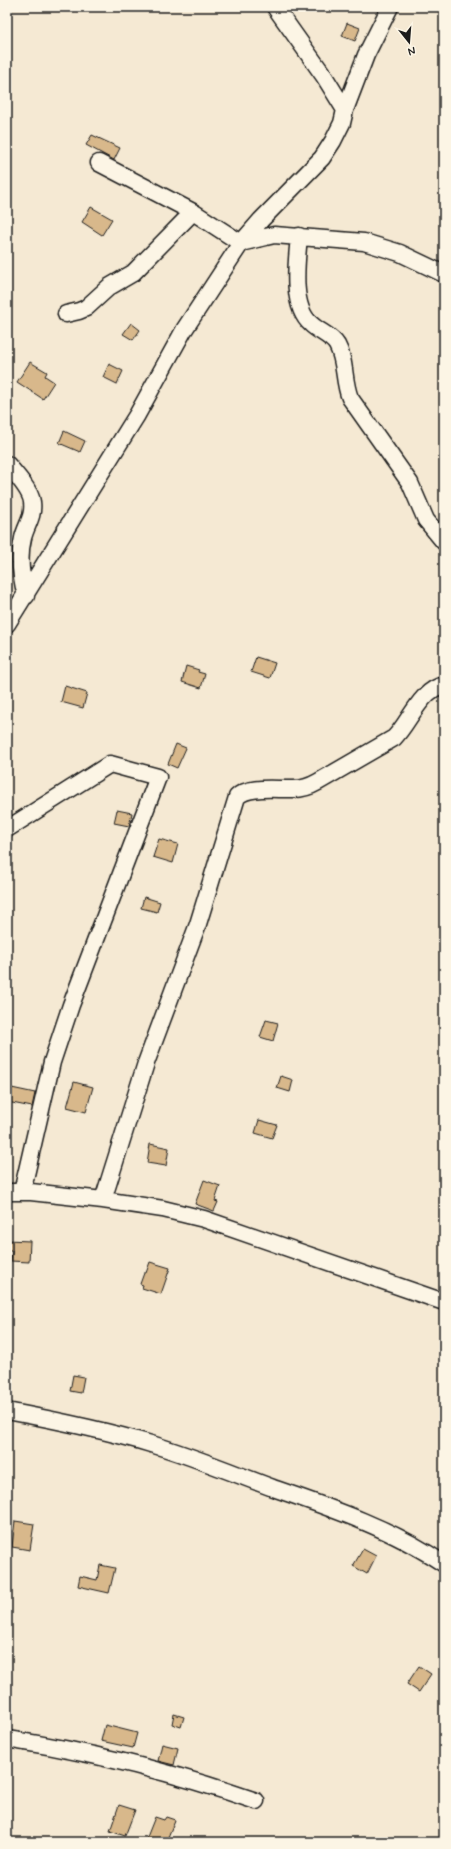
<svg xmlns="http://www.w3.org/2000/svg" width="451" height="1849" font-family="Mynerve,sans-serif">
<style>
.building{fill:#d8b88b;stroke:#1c1c1c}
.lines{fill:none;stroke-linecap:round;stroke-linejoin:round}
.minor-casing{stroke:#1c1c1c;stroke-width:19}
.minor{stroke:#fcf5e5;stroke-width:16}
</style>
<rect width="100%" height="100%" fill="#f5e9d3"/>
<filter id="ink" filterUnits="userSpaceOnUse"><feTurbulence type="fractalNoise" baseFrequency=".025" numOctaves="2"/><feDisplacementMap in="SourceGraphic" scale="8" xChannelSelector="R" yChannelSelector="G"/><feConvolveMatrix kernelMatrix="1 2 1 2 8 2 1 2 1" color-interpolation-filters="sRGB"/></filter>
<g filter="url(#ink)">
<path class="building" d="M347,23l13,5 -5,13 -13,-5z
M92,135l28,13 -6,12 -28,-15z
M91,207l21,12 -10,16 -20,-13z
M131,323l9,7 -7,10 -10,-6z
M30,362l17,10 -2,4 9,6 -11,17 -26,-17z
M109,364l14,7 -6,13 -14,-7z
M64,431l21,10 -5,11 -21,-9z
M256,657l19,6 -5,15 -19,-6z
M186,666l13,4 -1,2 7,2 -4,14 -19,-6z
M65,686l22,7 -4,15 -22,-6z
M176,744l10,4 -9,20 -9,-4z
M117,810l15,3 -3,13 -15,-3z
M159,839l19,5 -5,19 -20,-6z
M144,897l16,5 -3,10 -16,-4z
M266,1020l12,3 -5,18 -13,-4z
M281,1076l12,4 -3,12 -13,-4z
M74,1082l19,5 -7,25 -19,-5z
M7,1087l28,6 -3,14 -25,-5z
M259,1120l18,5 -5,13 -17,-5z
M150,1144l19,4 -3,18 -19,-3z
M204,1180l16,6 -5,15 3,1 -4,9 -19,-7z
M7,1240l23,1 -1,21 -18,-1 1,-10h-5z
M150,1262l20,6 -9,26 -19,-6 1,-3 -3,-1 4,-11h2z
M73,1375l11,2 -3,16 -11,-2z
M15,1521l19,3 -4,26 -18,-3z
M363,1549l13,7 -9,18 -14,-8z
M100,1565l15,3 -6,25 -31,-7 2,-10 17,4z
M419,1666l12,8 -12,18 -12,-8z
M174,1714l10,3 -3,10 -9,-3z
M105,1725l32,8 -4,15 -32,-7z
M162,1744l16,4 -4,17 -16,-4z
M119,1805l16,5 -10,26 -15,-5z
M155,1817l9,3 2,-3 9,3 -9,22h-21z"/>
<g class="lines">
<g class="minor-casing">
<path id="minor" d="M275,7l49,69 21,34
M99,163l94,49 48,31 33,-8 90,7 36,11 44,21
M299,236c-2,24 -9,70 12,88 8,8 20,11 26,21 9,16 6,36 13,53l60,85 16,37 18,22
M66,314l13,-3 7,-3 23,-21 24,-14 60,-61
M7,464c8,9 24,27 25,38 2,15 -6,23 -9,36 -5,19 -2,39 3,58
M7,624l130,-209 47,-85 57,-87 20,-23 61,-62 11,-17 9,-18 3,-13 21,-55 24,-48
M7,829l103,-65 48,13 -87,228 -19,57 -30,130
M7,1192h24l72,8 60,9 41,10 240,83
M103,1200l43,-137 52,-139 39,-127c11,-12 41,-7 57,-8 9,0 17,-3 24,-7l76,-44c16,-16 26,-48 50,-53
M7,1411c48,9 97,19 144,33 41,12 82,29 122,44 58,20 120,41 171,76
M7,1739c85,13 168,34 249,62"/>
</g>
<use href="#minor" class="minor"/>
</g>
</g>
<rect width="451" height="1849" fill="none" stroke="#fcf5e5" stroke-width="24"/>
<rect x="12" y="12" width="427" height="1825" fill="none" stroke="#1c1c1c" stroke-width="1.5" filter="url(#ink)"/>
<g transform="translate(409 42) rotate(163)" stroke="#fcf5e5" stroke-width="3" paint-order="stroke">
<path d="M0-3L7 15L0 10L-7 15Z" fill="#1c1c1c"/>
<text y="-6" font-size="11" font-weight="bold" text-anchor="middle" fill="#1c1c1c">N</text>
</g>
</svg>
